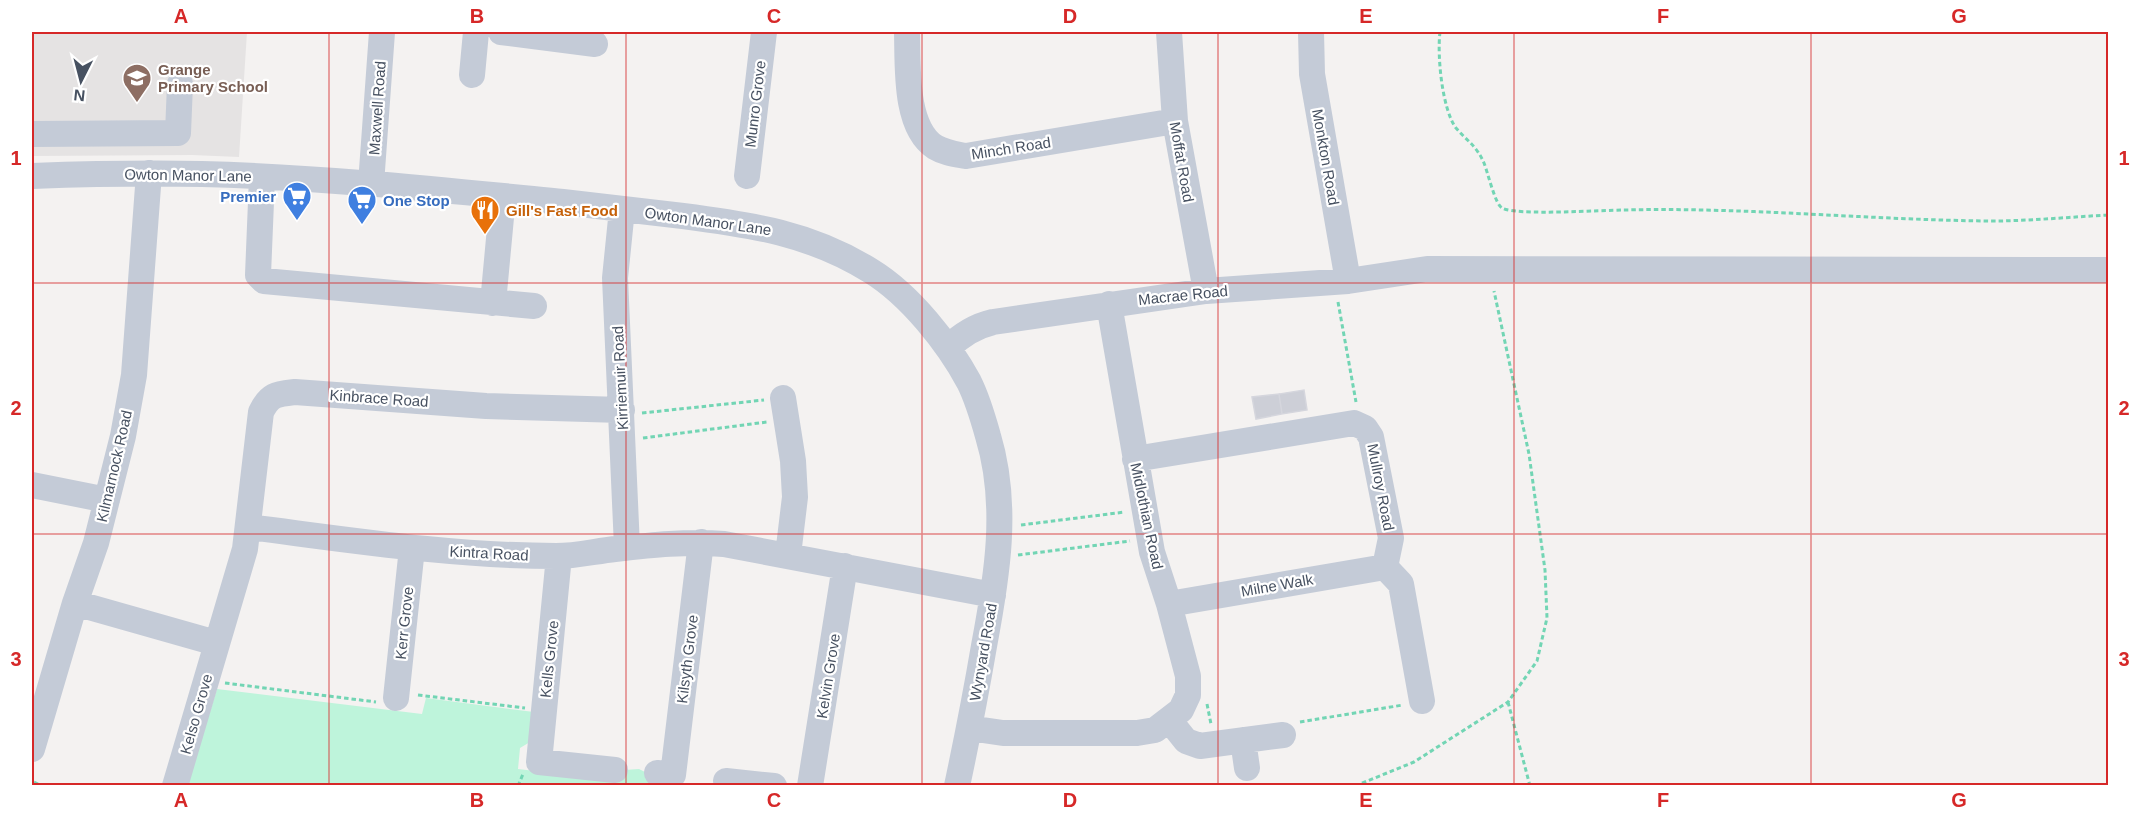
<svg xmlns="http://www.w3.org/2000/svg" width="2140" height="817" font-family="Arial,sans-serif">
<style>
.education{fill:#e5e3e3}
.green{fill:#bef4db}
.building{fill:#cdcfd7;stroke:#d5d6dd;stroke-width:1.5}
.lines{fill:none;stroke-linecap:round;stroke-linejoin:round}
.path{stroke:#72d5b4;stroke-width:3;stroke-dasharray:4.5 3;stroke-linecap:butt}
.minor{stroke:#c4cbd7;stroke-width:26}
.grid{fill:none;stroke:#d62828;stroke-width:1.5;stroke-opacity:0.55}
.labels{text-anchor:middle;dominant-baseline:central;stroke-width:4.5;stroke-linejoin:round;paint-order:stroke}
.education-label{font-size:15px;font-weight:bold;fill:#785e54;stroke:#fff;text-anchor:start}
.street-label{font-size:15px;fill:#475161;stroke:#fff}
.shop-label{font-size:15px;font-weight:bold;fill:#366cbe;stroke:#fff;text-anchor:end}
.food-label{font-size:15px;font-weight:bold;fill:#c56008;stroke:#fff;text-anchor:start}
.neatline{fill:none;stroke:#d62828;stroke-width:2}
.grid-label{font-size:20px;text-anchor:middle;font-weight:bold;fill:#d62828}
</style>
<rect width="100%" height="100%" fill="#f4f2f1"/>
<path class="education" d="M32,32h215l-8,125 -47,-2 -160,1z"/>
<path class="green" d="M217,689l205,25 4,-16 108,14 -4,30 -10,6 -2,21 102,12 4,-11 15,-1 10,5 4,11 -466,1z"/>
<path class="building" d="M1304,390l3,20 -25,4 -3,-20z
M1279,394l3,20 -26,5 -4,-22z"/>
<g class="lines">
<path class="path" d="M1440,32c-3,23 2,77 16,96 12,14 20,17 28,35 4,10 11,41 18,45 14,8 102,2 122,2 122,-3 245,10 367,11 39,0 78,-4 117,-6
M1338,302l18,100
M642,413l122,-13
M643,438l124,-16
M1021,525l104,-13
M1018,555l112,-14
M225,683l151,19
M418,695l107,13
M1508,702l22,84
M1207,704l4,20
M1300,722l103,-17
M34,782l8,4
M518,786l5,-12
M1355,786l59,-24 94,-60 29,-41 10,-43 -2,-48 -16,-116 -35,-163"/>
<path class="minor" d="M501,32l94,12
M907,32c1,33 -3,95 28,115 10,6 20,7 31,9l209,-35
M1169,32l6,89 31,170
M1311,32l1,42 36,207
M472,75l4,-43
M32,134l146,-1 2,-49
M32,176c56,-2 113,-3 170,-2 120,3 241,16 361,28 40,5 80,9 120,14 69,9 127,17 188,55 39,24 77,72 98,111 8,16 14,36 19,54 21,69 9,141 -4,210 -8,47 -17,93 -27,140
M747,176l17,-144
M262,177l-4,98 6,6 270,25
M371,184l11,-152
M622,209l-7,69 12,269
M493,303l10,-107
M948,348c12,-12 28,-22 45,-26l213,-31 142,-10 79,-12 681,1
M783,398l10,63 2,36 -7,58
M1135,459l219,-36 11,5 6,9 20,101 -6,29 16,17 21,117
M32,485l75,15
M249,527c102,13 204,29 307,29 20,0 40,-5 59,-7 36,-4 73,-8 109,-5l269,51
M559,556l-20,206 76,8
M75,603l141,40
M1169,604l216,-37
M396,698l16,-150
M1170,721l16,20 14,5 83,-11
M969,728l34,5h134l18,-3 26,-20 7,-15v-19l-19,-72 -17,-52 -43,-248
M1243,740l4,28
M32,749l43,-146 21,-60 27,-107 11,-61 15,-202
M657,773l16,2 28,-233
M726,781l48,5
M175,786l70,-237 16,-137c9,-18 16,-18 34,-20l191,14 136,4
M810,786l35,-220"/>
</g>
<path class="grid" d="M329,32v754M626,32v754M922,32v754M1218,32v754M1514,32v754M1811,32v754M32,283h2076M32,534h2076"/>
<defs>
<g id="school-pin" transform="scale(1.5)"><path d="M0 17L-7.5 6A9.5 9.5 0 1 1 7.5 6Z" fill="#8d6e63" stroke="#fff"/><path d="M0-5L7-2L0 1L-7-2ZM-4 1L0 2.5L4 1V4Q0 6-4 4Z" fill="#fff"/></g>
<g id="supermarket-pin" transform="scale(1.5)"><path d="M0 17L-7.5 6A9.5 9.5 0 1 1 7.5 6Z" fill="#3f7fe0" stroke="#fff"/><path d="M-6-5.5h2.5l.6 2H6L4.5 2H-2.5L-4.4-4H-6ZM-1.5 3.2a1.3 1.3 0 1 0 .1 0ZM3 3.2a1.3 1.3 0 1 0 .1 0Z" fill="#fff"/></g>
<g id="restaurant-pin" transform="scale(1.5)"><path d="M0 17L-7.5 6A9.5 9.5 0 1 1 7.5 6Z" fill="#e8710a" stroke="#fff"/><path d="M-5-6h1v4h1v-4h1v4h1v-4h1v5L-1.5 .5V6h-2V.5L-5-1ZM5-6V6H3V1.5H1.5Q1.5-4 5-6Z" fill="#fff"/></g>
</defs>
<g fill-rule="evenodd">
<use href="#school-pin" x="137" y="78"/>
<use href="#supermarket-pin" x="297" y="196"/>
<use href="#supermarket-pin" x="362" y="200"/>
<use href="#restaurant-pin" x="485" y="210"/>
</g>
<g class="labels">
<g class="education-label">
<text x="158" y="69">Grange<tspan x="158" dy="17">Primary School</tspan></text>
</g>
<g class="street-label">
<text transform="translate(755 104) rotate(-83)">Munro Grove</text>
<text transform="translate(377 108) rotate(-86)">Maxwell Road</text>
<text transform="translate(1011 148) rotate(-9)">Minch Road</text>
<text transform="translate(1326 157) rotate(80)">Monkton Road</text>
<text transform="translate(1182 162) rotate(80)">Moffat Road</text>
<text transform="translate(188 175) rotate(1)">Owton Manor Lane</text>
<text transform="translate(708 221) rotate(8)">Owton Manor Lane</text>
<text transform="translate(1183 295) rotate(-6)">Macrae Road</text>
<text transform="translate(620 378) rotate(-93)">Kirriemuir Road</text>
<text transform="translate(379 398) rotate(4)">Kinbrace Road</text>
<text transform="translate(114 466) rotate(-77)">Kilmarnock Road</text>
<text transform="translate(1381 487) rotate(79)">Mullroy Road</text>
<text transform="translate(1147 516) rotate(78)">Midlothian Road</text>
<text transform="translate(489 553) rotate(3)">Kintra Road</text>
<text transform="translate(1277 585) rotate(-10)">Milne Walk</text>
<text transform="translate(404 623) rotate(-84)">Kerr Grove</text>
<text transform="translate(983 652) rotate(-80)">Wynyard Road</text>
<text transform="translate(549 659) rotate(-84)">Kells Grove</text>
<text transform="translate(687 659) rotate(-83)">Kilsyth Grove</text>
<text transform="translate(828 676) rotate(-81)">Kelvin Grove</text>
<text transform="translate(196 714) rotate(-74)">Kelso Grove</text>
</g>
<g class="shop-label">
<text x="276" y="196">Premier</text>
<text x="383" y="200" text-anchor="start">One Stop</text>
</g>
<g class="food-label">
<text x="506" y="210">Gill's Fast Food</text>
</g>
</g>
<rect width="2140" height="817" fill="none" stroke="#ffffff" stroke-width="66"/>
<g transform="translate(81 81) rotate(186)" stroke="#ffffff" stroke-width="4.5" paint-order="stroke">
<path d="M0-4.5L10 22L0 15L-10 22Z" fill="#475161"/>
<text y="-9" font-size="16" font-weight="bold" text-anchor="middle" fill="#475161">N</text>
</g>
<rect x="33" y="33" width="2074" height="751" class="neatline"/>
<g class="grid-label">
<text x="181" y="23">A</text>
<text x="477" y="23">B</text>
<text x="774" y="23">C</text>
<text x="1070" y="23">D</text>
<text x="1366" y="23">E</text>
<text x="1663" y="23">F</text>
<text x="1959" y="23">G</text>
<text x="16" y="165">1</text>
<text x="2124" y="165">1</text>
<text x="16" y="415">2</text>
<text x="2124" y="415">2</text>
<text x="16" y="666">3</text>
<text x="2124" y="666">3</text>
<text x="181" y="807">A</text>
<text x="477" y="807">B</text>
<text x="774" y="807">C</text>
<text x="1070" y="807">D</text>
<text x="1366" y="807">E</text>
<text x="1663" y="807">F</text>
<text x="1959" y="807">G</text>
</g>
</svg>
